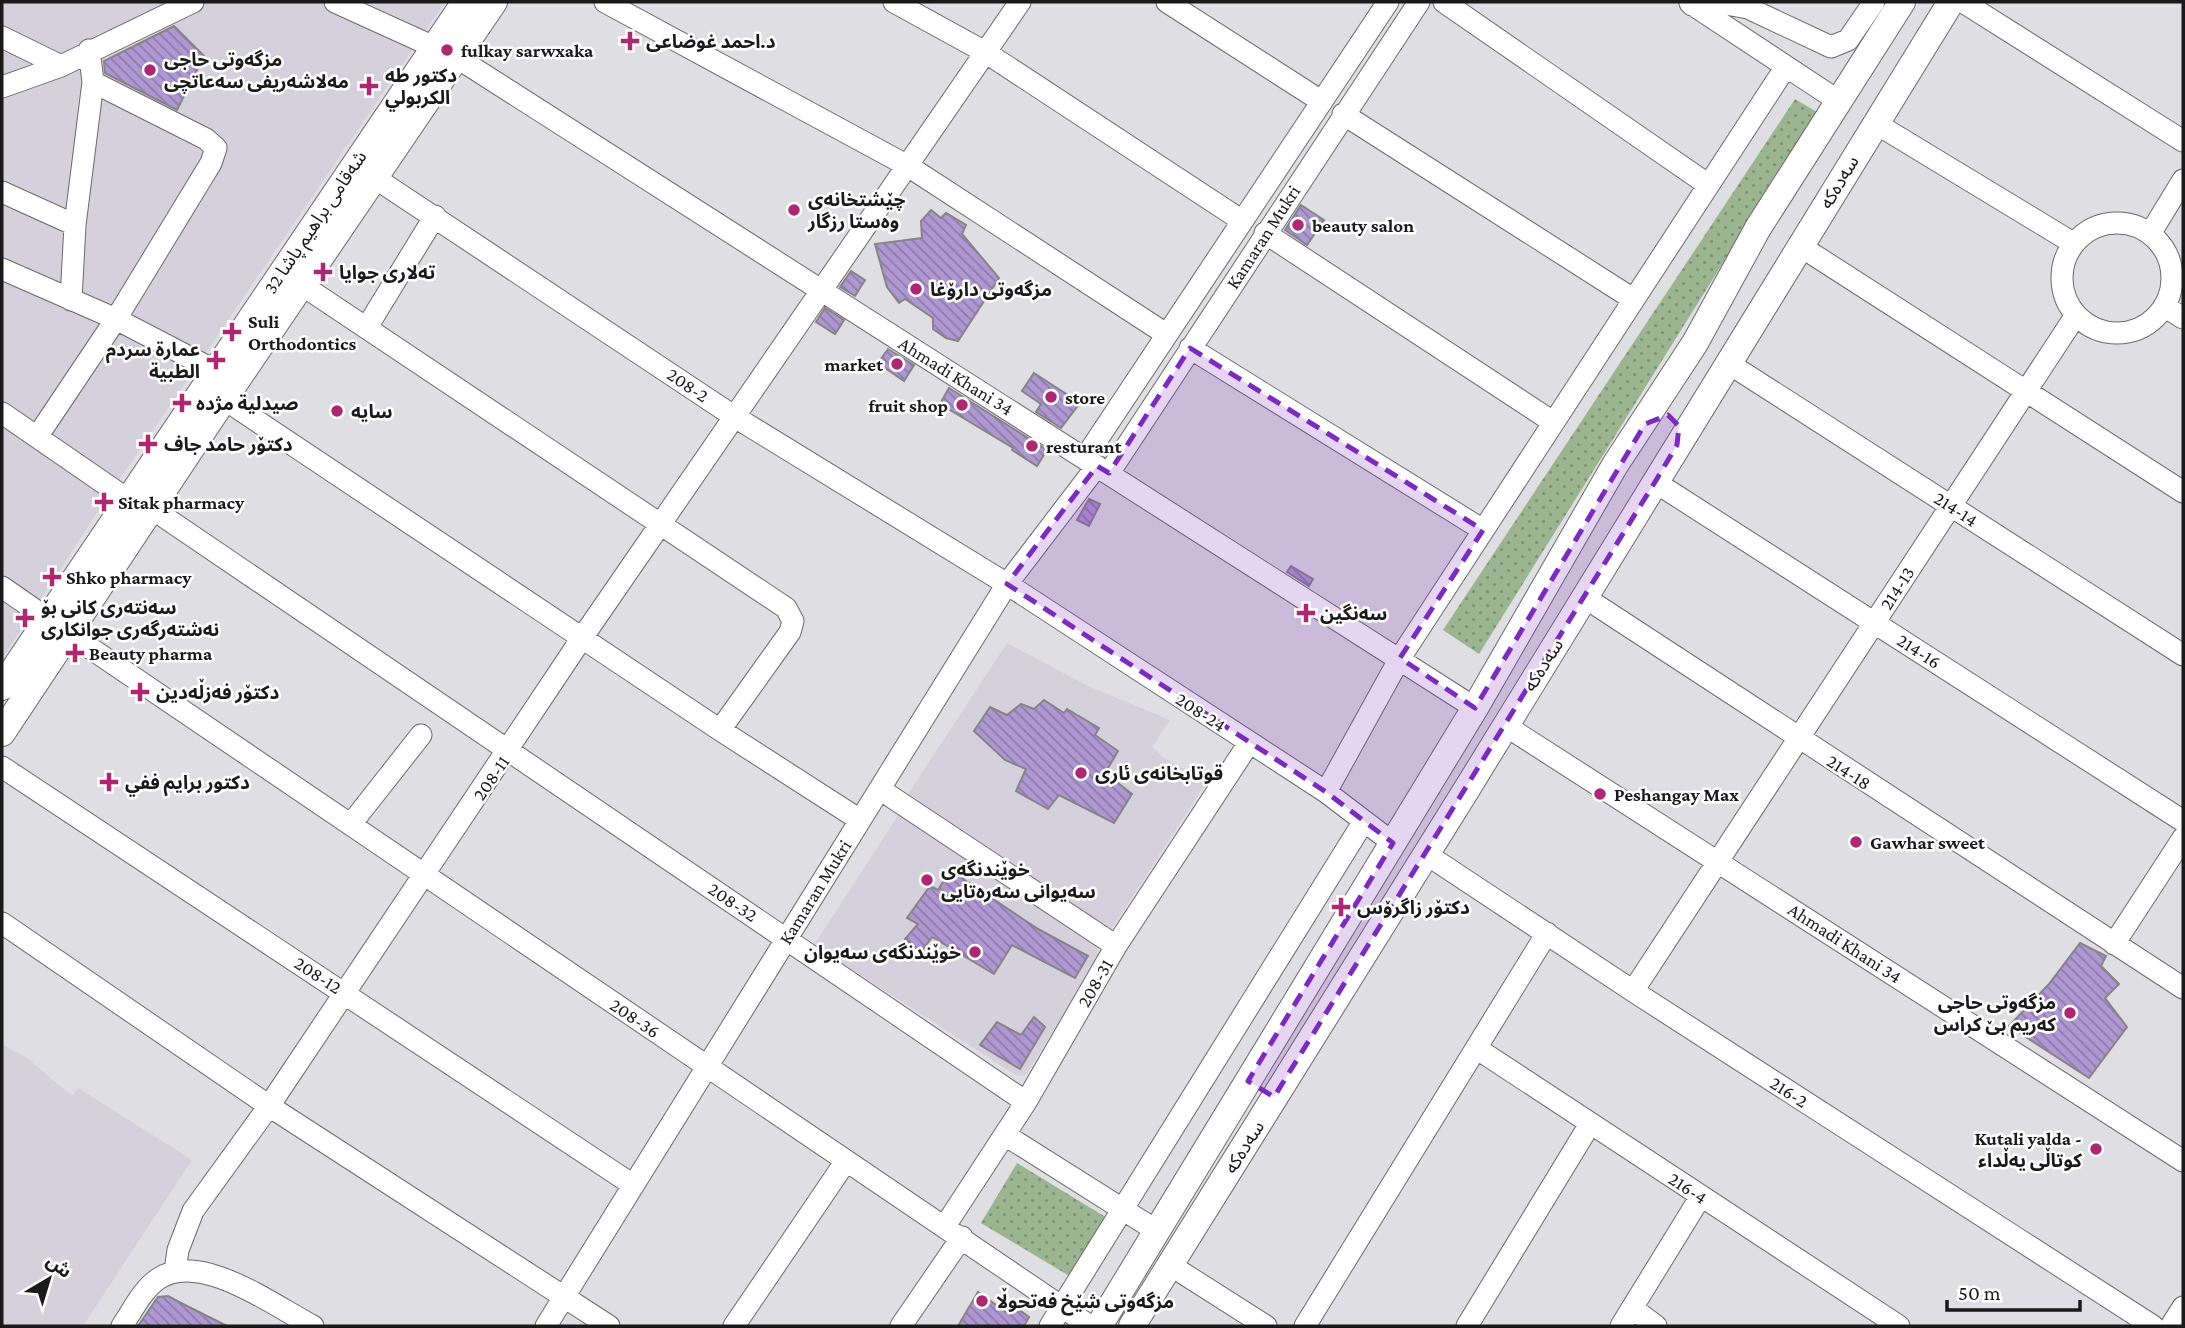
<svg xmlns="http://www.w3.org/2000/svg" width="2185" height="1328" font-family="'Crimson Pro','Noto Sans Arabic',serif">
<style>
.built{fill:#d5d1dc}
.park{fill:url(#park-dots)}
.building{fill:url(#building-back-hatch);stroke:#858487;stroke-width:2}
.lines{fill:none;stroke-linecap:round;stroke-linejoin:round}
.minor-casing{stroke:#6b6a6d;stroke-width:23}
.major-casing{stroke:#6b6a6d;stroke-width:28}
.minor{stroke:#fff;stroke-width:21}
.major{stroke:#fff;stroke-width:26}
.marked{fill:#7b2cbf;fill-opacity:0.2;stroke:#7b2cbf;stroke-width:5;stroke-dasharray:14 9;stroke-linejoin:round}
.poi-dot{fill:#ac2873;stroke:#fff;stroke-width:2.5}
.labels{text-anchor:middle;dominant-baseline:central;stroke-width:5;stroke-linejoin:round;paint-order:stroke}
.poi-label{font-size:19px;font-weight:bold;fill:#1a1a1b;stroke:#fff;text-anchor:start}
.street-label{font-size:19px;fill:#1a1a1b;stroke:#fff}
</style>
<defs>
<pattern id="park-dots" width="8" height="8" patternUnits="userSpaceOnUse" patternTransform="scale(1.75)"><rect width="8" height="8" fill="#9bb590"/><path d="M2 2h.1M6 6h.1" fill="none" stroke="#7e9275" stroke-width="1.8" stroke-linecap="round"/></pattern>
<pattern id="building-back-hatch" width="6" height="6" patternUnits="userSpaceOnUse" patternTransform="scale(1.75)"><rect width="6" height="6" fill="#af97d2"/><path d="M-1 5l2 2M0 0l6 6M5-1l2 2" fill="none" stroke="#8e7aaa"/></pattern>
</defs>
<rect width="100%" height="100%" fill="#dfdee2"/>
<path class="built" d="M2,2h443l-341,500 -102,157z
M1007,643l81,43 82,34 -18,27 12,11 43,23 -98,152 -201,-139z
M899,814l198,133 1,10 -72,118 -9,1 -203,-131z
M2,1044l26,15 38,32 7,4 5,-7 114,72 -109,166h-81z"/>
<path class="park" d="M1795,99l22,13 -338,542 -36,-24z
M1017,1163l95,58 -36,59 -95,-57z"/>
<path class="building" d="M174,26l30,30 -27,54 -72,-37 -1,-12z
M1301,205l23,15 -17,25 -22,-15z
M931,210l10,8 5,-5 20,12 -4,9 37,44 -41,63 -12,-3 -13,-9v-11l-28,-19 -6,4 -12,-16 -12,-43 47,-6 -1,-17z
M851,271l14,9 -10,16 -15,-9z
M825,308l19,12 -9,14 -19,-12z
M888,349l26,16 -10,16 -26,-18z
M1034,373l46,30 -19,25 -25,-16 5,-8 -19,-13z
M949,388l98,62 -10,16 -25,-16 1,-2 -73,-44z
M1089,499l11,5 -11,22 -12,-6z
M1291,566l22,13 -4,7 -22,-14z
M1044,700l20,13 3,-4 32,19 -4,7 23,16 -13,22 27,21 -18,29 -55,-28 -11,14 -32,-18 10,-22 -21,-9 -31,-29 16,-24 17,8 14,-11 13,5z
M953,866l16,6 -6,7 75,50 50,27 -13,22 -63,-33 -18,29 -62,-37 -11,15 -16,-13 13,-15 -11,-6 23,-32 8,4z
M2080,943l26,13 -5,10 18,18 -14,14 22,29 -38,51 -80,-52 40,-42z
M1034,1017l11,10 -25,42 -40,-24 17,-23 24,13z
M978,1292l32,23 8,-6 11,8 -5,9h-66z
M168,1296l11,6 48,24h-89l20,-29z"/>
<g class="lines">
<g class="minor-casing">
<path id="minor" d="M335,2l121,55 1019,651
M605,2l303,164 258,168
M894,2l91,50 256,168
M1167,2l154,99
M1444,2l263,182
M1963,2l220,139
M1690,3l147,97
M1692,5l28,-2 28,5 83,39 17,-7 26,-38
M2,37l59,29
M2,87l59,-21 132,-64
M1343,114l290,185
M1875,123l198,120
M375,178l360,239 272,167 319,208 67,51
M2,192l73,33
M2062 278a55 55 0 1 1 110 0a55 55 0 1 1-110 0Z
M1265,233l288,189
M2150,234l33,-54
M1800,246l383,246
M2,269l114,50 98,51
M302,285l484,323 7,13 -3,11 -70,98
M71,300l4,-75 18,-143 -4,-32
M2164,306l19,12
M367,327l68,-111
M1190,348l293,182
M1728,363l455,292
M224,399l496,331 140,90
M2,413l125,86
M37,437l79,-118 95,-156 5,-15 -10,-9 -113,-57
M1085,458l303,-456
M1109,473l310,-471
M1655,482l528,339
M151,508l875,594
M2,587l46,32
M1584,597l599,391
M68,633l1022,693
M1506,726l677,435
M2,767l631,418
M881,790l235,156
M1326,792l74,-134 385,-590
M351,824l70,-89
M1426,854l207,137 520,335
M2,923l267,183 340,220
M2114,944l69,-106
M1633,991l443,-676
M1476,1048l423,278
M1005,1135l152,96
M945,1226l81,-124 90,-156 133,-203
M1170,1265l96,61
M175,1271l3,-21 15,-39 76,-105 313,-468 438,-636
M1632,1308l24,18
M122,1326c11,-16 20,-36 36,-47 42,-29 116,27 155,47
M546,1326l461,-742 90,-118
M734,1326l112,-165
M901,1326l61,-89
M1050,1326l314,-505
M1305,1326l242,-393
M1467,1326l123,-202
M1621,1326l80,-130
M2171,1326l12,-19"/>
</g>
<g class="major-casing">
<path id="major" d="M2,687l463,-685
M2,733l222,-334 270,-397
M1099,1326l376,-618 140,-243 80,-122 63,-115 144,-226
M1132,1326l333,-534 486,-790"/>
</g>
<use href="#minor" class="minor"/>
<use href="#major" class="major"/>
</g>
<path class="marked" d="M1190,348l293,182 -83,128 75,50 170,-284 23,-9 11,11 -2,19 -22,37 -381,615 -26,-16 145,-238 -67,-51 -319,-208 90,-118 12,7z"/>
<g class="poi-dot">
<path d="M626.5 30.5h7v7h7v7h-7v7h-7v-7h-7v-7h7z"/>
<circle cx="447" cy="50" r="7"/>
<circle cx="150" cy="70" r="7"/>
<path d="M365.5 75.5h7v7h7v7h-7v7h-7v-7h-7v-7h7z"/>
<circle cx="794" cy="210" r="7"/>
<circle cx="1298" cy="225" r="7"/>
<path d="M319.5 261.5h7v7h7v7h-7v7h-7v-7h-7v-7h7z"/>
<circle cx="916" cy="289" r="7"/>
<path d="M228.5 321.5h7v7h7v7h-7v7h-7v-7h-7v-7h7z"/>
<path d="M212.5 349.5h7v7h7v7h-7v7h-7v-7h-7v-7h7z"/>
<circle cx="897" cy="364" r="7"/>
<circle cx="1051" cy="397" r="7"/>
<path d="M178.5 392.5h7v7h7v7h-7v7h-7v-7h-7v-7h7z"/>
<circle cx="962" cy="405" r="7"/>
<circle cx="337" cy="411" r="7"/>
<path d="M144.5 433.5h7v7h7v7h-7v7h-7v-7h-7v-7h7z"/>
<circle cx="1032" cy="446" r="7"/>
<path d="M100.5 491.5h7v7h7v7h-7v7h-7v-7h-7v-7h7z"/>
<path d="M48.5 566.5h7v7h7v7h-7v7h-7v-7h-7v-7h7z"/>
<path d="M1302.5 602.5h7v7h7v7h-7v7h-7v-7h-7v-7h7z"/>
<path d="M21.5 607.5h7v7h7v7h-7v7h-7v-7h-7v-7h7z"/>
<path d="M71.5 642.5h7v7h7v7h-7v7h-7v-7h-7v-7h7z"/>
<path d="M136.5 681.5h7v7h7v7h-7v7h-7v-7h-7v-7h7z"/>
<circle cx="1081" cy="773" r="7"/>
<path d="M105.5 771.5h7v7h7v7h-7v7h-7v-7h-7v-7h7z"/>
<circle cx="1600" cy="794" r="7"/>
<circle cx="1856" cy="842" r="7"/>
<circle cx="927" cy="880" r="7"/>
<path d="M1337.5 896.5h7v7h7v7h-7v7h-7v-7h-7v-7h7z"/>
<circle cx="975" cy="952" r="7"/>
<circle cx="2070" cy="1013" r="7"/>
<circle cx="2096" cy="1149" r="7"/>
<circle cx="982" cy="1301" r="7"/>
</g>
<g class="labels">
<g class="poi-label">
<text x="646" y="41">د.احمد غوضاعی</text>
<text x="461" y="50">fulkay sarwxaka</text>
<text x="164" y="59">مزگەوتی حاجی<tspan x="164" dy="22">مەلاشەریفی سەعاتچی</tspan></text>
<text x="385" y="75">دكتور طه<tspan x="385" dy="22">الكربولي</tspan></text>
<text x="808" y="199">چێشتخانەی<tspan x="808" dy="22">وەستا رزگار</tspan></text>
<text x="1312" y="225">beauty salon</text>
<text x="339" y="272">تەلاری جوایا</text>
<text x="930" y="289">مزگەوتی دارۆغا</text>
<text x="248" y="321">Suli<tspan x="248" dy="22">Orthodontics</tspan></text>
<text x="200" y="349" text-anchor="end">عمارة سردم<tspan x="200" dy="22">الطبية</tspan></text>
<text x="883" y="364" text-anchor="end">market</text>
<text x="1065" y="397">store</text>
<text x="196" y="403">صيدلية مژده</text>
<text x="948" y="405" text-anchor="end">fruit shop</text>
<text x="351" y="411">سایە</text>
<text x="164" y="444">دکتۆر حامد جاف</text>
<text x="1046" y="446">resturant</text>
<text x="118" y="502">Sitak pharmacy</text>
<text x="66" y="577">Shko pharmacy</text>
<text x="41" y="607">سەنتەری کانی بۆ<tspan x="41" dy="22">نەشتەرگەری جوانکاری</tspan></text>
<text x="1320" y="613">سەنگین</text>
<text x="89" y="653">Beauty pharma</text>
<text x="156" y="692">دکتۆر فەزڵەدین</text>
<text x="1095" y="773">قوتابخانەی ئاری</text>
<text x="125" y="782">دكتور برايم ففي</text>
<text x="1614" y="794">Peshangay Max</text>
<text x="1870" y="842">Gawhar sweet</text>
<text x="941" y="869">خوێندنگەی<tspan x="941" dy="22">سەیوانی سەرەتایی</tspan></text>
<text x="1357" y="907">دکتۆر زاگرۆس</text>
<text x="961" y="952" text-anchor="end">خوێندنگەی سەیوان</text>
<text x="2056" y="1002" text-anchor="end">مزگەوتی حاجی<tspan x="2056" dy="22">کەریم بێ کراس</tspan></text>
<text x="2082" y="1138" text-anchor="end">Kutali yalda -<tspan x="2082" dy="22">کوتاڵی یەڵداء</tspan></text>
<text x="996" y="1301">مزگەوتی شێخ فەتحوڵا</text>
</g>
<g class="street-label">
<text transform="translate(1839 182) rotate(-59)">سەدەکە</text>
<text transform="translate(315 222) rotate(-56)">شەقامی براهیم پاشا 32</text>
<text transform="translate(1263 237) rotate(-57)">Kamaran Mukri</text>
<text transform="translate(956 376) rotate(32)">Ahmadi Khani 34</text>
<text transform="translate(688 385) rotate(34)">208-2</text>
<text transform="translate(1956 509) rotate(33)">214-14</text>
<text transform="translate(1897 588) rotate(-57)">214-13</text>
<text transform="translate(1919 651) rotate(33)">214-16</text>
<text transform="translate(1543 665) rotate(-58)">سەدەکە</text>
<text transform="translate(1201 712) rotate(33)">208-24</text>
<text transform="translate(1849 772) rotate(33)">214-18</text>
<text transform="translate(491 778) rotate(-56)">208-11</text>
<text transform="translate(815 892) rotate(-58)">Kamaran Mukri</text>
<text transform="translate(733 902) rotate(34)">208-32</text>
<text transform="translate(1845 943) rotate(33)">Ahmadi Khani 34</text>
<text transform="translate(318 975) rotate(33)">208-12</text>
<text transform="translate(1095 983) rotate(-60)">208-31</text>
<text transform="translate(635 1018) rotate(34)">208-36</text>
<text transform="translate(1789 1092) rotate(33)">216-2</text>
<text transform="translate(1244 1147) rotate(-58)">سەدەکە</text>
<text transform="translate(1688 1188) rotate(33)">216-4</text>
</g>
</g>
<rect width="2185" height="1328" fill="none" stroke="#1a1a1b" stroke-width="7"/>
<g transform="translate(49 1279) rotate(38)" stroke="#ffffff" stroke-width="5" paint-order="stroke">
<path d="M0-5L12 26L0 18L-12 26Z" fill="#1a1a1b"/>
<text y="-10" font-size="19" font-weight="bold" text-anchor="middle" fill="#1a1a1b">ش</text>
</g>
<path d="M1947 1300v10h133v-10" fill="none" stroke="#1a1a1b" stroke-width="3.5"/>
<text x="1958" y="1300" font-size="21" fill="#1a1a1b" stroke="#ffffff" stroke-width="5" paint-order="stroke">50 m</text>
</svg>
